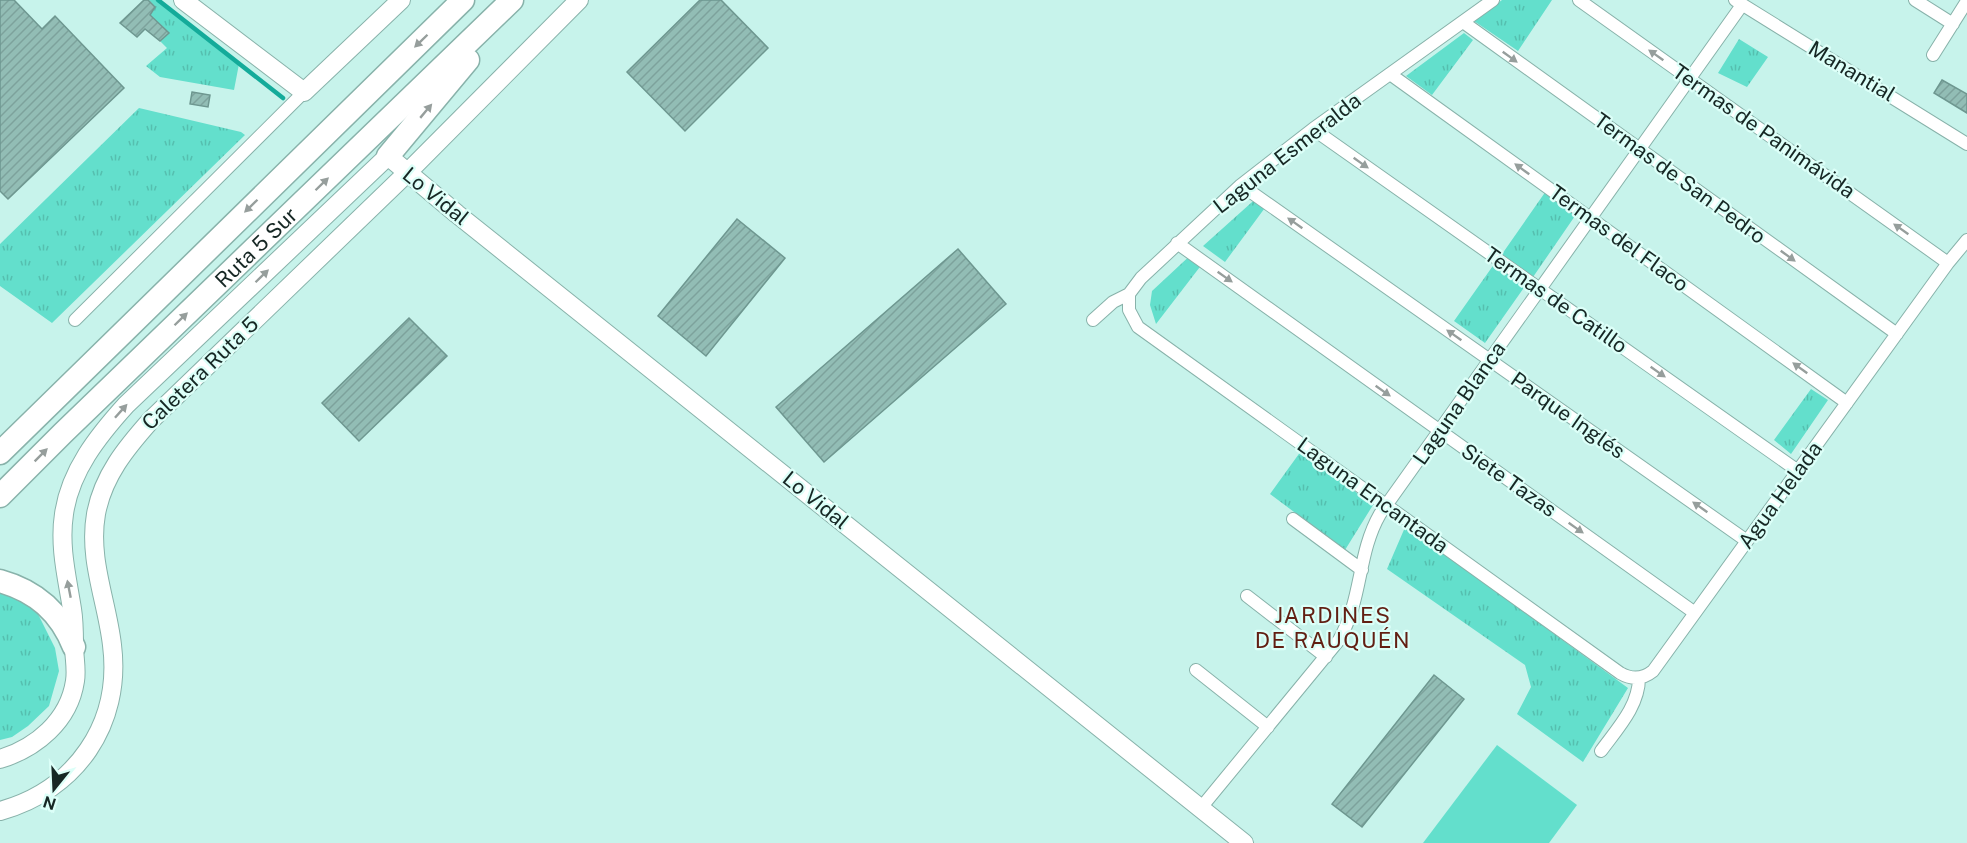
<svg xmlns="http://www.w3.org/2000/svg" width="1967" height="843" font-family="'Public Sans',sans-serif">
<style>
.grass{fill:url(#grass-tufts)}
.pitch{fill:#63dfcc}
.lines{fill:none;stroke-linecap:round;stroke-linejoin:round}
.stream{stroke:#14ab9a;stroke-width:4.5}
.building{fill:url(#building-hatch);stroke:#6e9790;stroke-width:1.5}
.street-casing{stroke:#88b2aa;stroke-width:14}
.secondary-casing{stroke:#88b2aa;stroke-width:20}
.highway-casing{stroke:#88b2aa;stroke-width:25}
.street{stroke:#fff;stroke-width:12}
.secondary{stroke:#fff;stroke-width:18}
.highway{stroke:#fff;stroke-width:22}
.oneway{fill:#969e9c}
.labels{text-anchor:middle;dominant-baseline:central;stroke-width:4.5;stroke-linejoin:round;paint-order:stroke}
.street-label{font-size:21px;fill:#162724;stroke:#dcfff8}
.neighbourhood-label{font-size:22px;letter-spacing:1.5px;fill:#621f13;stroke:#dcfff8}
</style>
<defs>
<pattern id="grass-tufts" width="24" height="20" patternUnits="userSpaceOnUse" patternTransform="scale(1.5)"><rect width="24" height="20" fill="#63dfcc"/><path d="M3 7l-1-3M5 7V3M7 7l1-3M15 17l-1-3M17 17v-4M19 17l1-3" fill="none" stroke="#55bfaf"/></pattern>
<pattern id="building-hatch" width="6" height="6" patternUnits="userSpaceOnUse" patternTransform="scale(1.5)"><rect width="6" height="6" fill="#92bdb5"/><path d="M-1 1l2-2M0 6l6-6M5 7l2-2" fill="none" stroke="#7da29c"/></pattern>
</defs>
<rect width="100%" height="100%" fill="#c7f3eb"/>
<path class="grass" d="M149,0h9l81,64 -5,26 -74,-13 -14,-11 21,-18 -7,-7 9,-8 -19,-18 5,-8z
M1502,0h50l-34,51 -44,-30z
M1464,33l9,7 -41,55 -26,-19z
M1739,39l29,18 -21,30 -29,-14z
M139,108l102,24 4,3 -193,188 -52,-37v-42z
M1546,191l31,22 -46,67 -31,-23z
M1261,194l9,7 -45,61 -22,-16z
M1195,251l11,8 -50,65 -6,-19 2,-14z
M1497,260l31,22 -43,61 -31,-22z
M1811,389l17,11 -37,54 -17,-14z
M1301,451l72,54 -28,45 -75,-56z
M1406,525l222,163 -45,74 -66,-48 14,-27 -6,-22 -138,-96z
M0,589l22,10 16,15 17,34 4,23 -10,35 -21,20 -16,11 -12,3z"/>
<path class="pitch" d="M1497,745l80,60 -28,38h-126z"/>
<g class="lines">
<path class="stream" d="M158,0l125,98"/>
</g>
<path class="building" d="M0,0h14l28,29 13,-13 69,72 -116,111 -8,-8z
M144,0h4l7,7 -5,8 19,18 -9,8 -15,-12 -8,8 -17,-14z
M700,0h21l47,48 -83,83 -58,-59z
M1942,80l25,14v19l-33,-20z
M192,92l18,3 -2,12 -18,-3z
M737,219l48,39 -79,98 -48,-40z
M958,249l48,55 -182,158 -48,-55z
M409,318l38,38 -88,85 -37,-38z
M1434,675l30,24 -102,128 -30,-23z"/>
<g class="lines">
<g class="street-casing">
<path id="street" d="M1579,0l369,263
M1735,0l232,144
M1915,0l38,24
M1463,22l434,312
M1933,55l34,-54
M1390,74l457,329
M1313,129l485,342
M1241,185l506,356
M1177,243l518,370
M1129,294v16l9,17 482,346c12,7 23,6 33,-2l295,-408 19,-23
M75,320l229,-228
M1093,320l20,-18 16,-8 12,-16 100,-93 72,-56 180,-129
M1293,519l69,51
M1247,596l79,61
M1196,670l72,57
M1601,751c16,-22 38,-45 38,-73
M1200,809l139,-169c24,-42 18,-86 41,-126l362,-509"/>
</g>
<g class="secondary-casing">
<path id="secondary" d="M183,0l121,92 97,-92
M0,759c36,-11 69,-38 75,-78 2,-12 -1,-24 -1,-36 0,-12 0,-24 -2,-36 -5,-32 -13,-63 -8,-95 6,-43 34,-78 62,-109l262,-249 69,58 787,629
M0,811c76,-21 122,-87 112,-166 -5,-44 -24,-86 -16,-131 7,-38 30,-66 55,-94l256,-247 172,-173"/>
</g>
<g class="highway-casing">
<g id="highway">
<path d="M388,156l80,-96"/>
<path d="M0,453l463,-453"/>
<path id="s1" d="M0,496l63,-63 449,-433"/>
<path d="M0,581c36,10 60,31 74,66"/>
</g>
</g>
<use href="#street" class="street"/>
<use href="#secondary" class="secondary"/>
<use href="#highway" class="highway"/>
</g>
<defs><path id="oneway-solid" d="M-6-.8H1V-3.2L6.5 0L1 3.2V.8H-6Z" transform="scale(1.5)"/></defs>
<g class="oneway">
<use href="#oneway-solid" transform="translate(421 41) rotate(136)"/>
<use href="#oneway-solid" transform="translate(1656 55) rotate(-145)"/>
<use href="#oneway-solid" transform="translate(1510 57) rotate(36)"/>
<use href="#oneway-solid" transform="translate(426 111) rotate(-50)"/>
<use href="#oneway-solid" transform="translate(1361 163) rotate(35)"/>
<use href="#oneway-solid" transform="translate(1522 169) rotate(-144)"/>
<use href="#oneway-solid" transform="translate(322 184) rotate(-44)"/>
<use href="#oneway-solid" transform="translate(251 206) rotate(136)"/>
<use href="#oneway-solid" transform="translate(1295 223) rotate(-145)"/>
<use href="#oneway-solid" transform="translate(1901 229) rotate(-145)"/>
<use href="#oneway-solid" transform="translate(1788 256) rotate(36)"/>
<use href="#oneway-solid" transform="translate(262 276) rotate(-44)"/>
<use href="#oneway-solid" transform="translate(1225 277) rotate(35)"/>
<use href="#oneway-solid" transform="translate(181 319) rotate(-44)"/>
<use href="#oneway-solid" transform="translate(1454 335) rotate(-145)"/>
<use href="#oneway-solid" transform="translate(1800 368) rotate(-144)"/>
<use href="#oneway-solid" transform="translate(1658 372) rotate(35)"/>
<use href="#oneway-solid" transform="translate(1383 391) rotate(35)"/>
<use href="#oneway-solid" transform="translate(121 411) rotate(-48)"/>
<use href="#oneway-solid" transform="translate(41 455) rotate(-45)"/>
<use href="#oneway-solid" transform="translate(1700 507) rotate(-145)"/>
<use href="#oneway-solid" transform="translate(1576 528) rotate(35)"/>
<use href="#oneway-solid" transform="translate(69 589) rotate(-101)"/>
</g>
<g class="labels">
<g class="street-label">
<text transform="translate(1852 71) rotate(31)">Manantial</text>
<text transform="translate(1764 131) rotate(35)">Termas de Panimávida</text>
<text transform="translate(1287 153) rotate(-38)">Laguna Esmeralda</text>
<text transform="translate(1680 178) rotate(36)">Termas de San Pedro</text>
<text transform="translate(436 196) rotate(39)">Lo Vidal</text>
<text transform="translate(1619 238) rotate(36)">Termas del Flaco</text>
<text stroke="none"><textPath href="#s1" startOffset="357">Ruta 5 Sur</textPath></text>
<text transform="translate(1556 300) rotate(35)">Termas de Catillo</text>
<text transform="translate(200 373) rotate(-44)">Caletera Ruta 5</text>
<text transform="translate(1459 403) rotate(-55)">Laguna Blanca</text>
<text transform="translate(1568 415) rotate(35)">Parque Inglés</text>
<text transform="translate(1509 480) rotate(35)">Siete Tazas</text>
<text transform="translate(1373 495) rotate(36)">Laguna Encantada</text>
<text transform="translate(1780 495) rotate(-54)">Agua Helada</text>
<text transform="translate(816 500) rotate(39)">Lo Vidal</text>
</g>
<g class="neighbourhood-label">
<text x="1333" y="615">JARDINES<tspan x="1333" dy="25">DE RAUQUÉN</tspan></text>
</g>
</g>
<g transform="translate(54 789) rotate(198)" stroke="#dcfff8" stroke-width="4.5" paint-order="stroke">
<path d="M0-4.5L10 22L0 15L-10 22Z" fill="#162724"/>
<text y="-9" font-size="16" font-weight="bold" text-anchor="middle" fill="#162724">N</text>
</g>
</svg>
